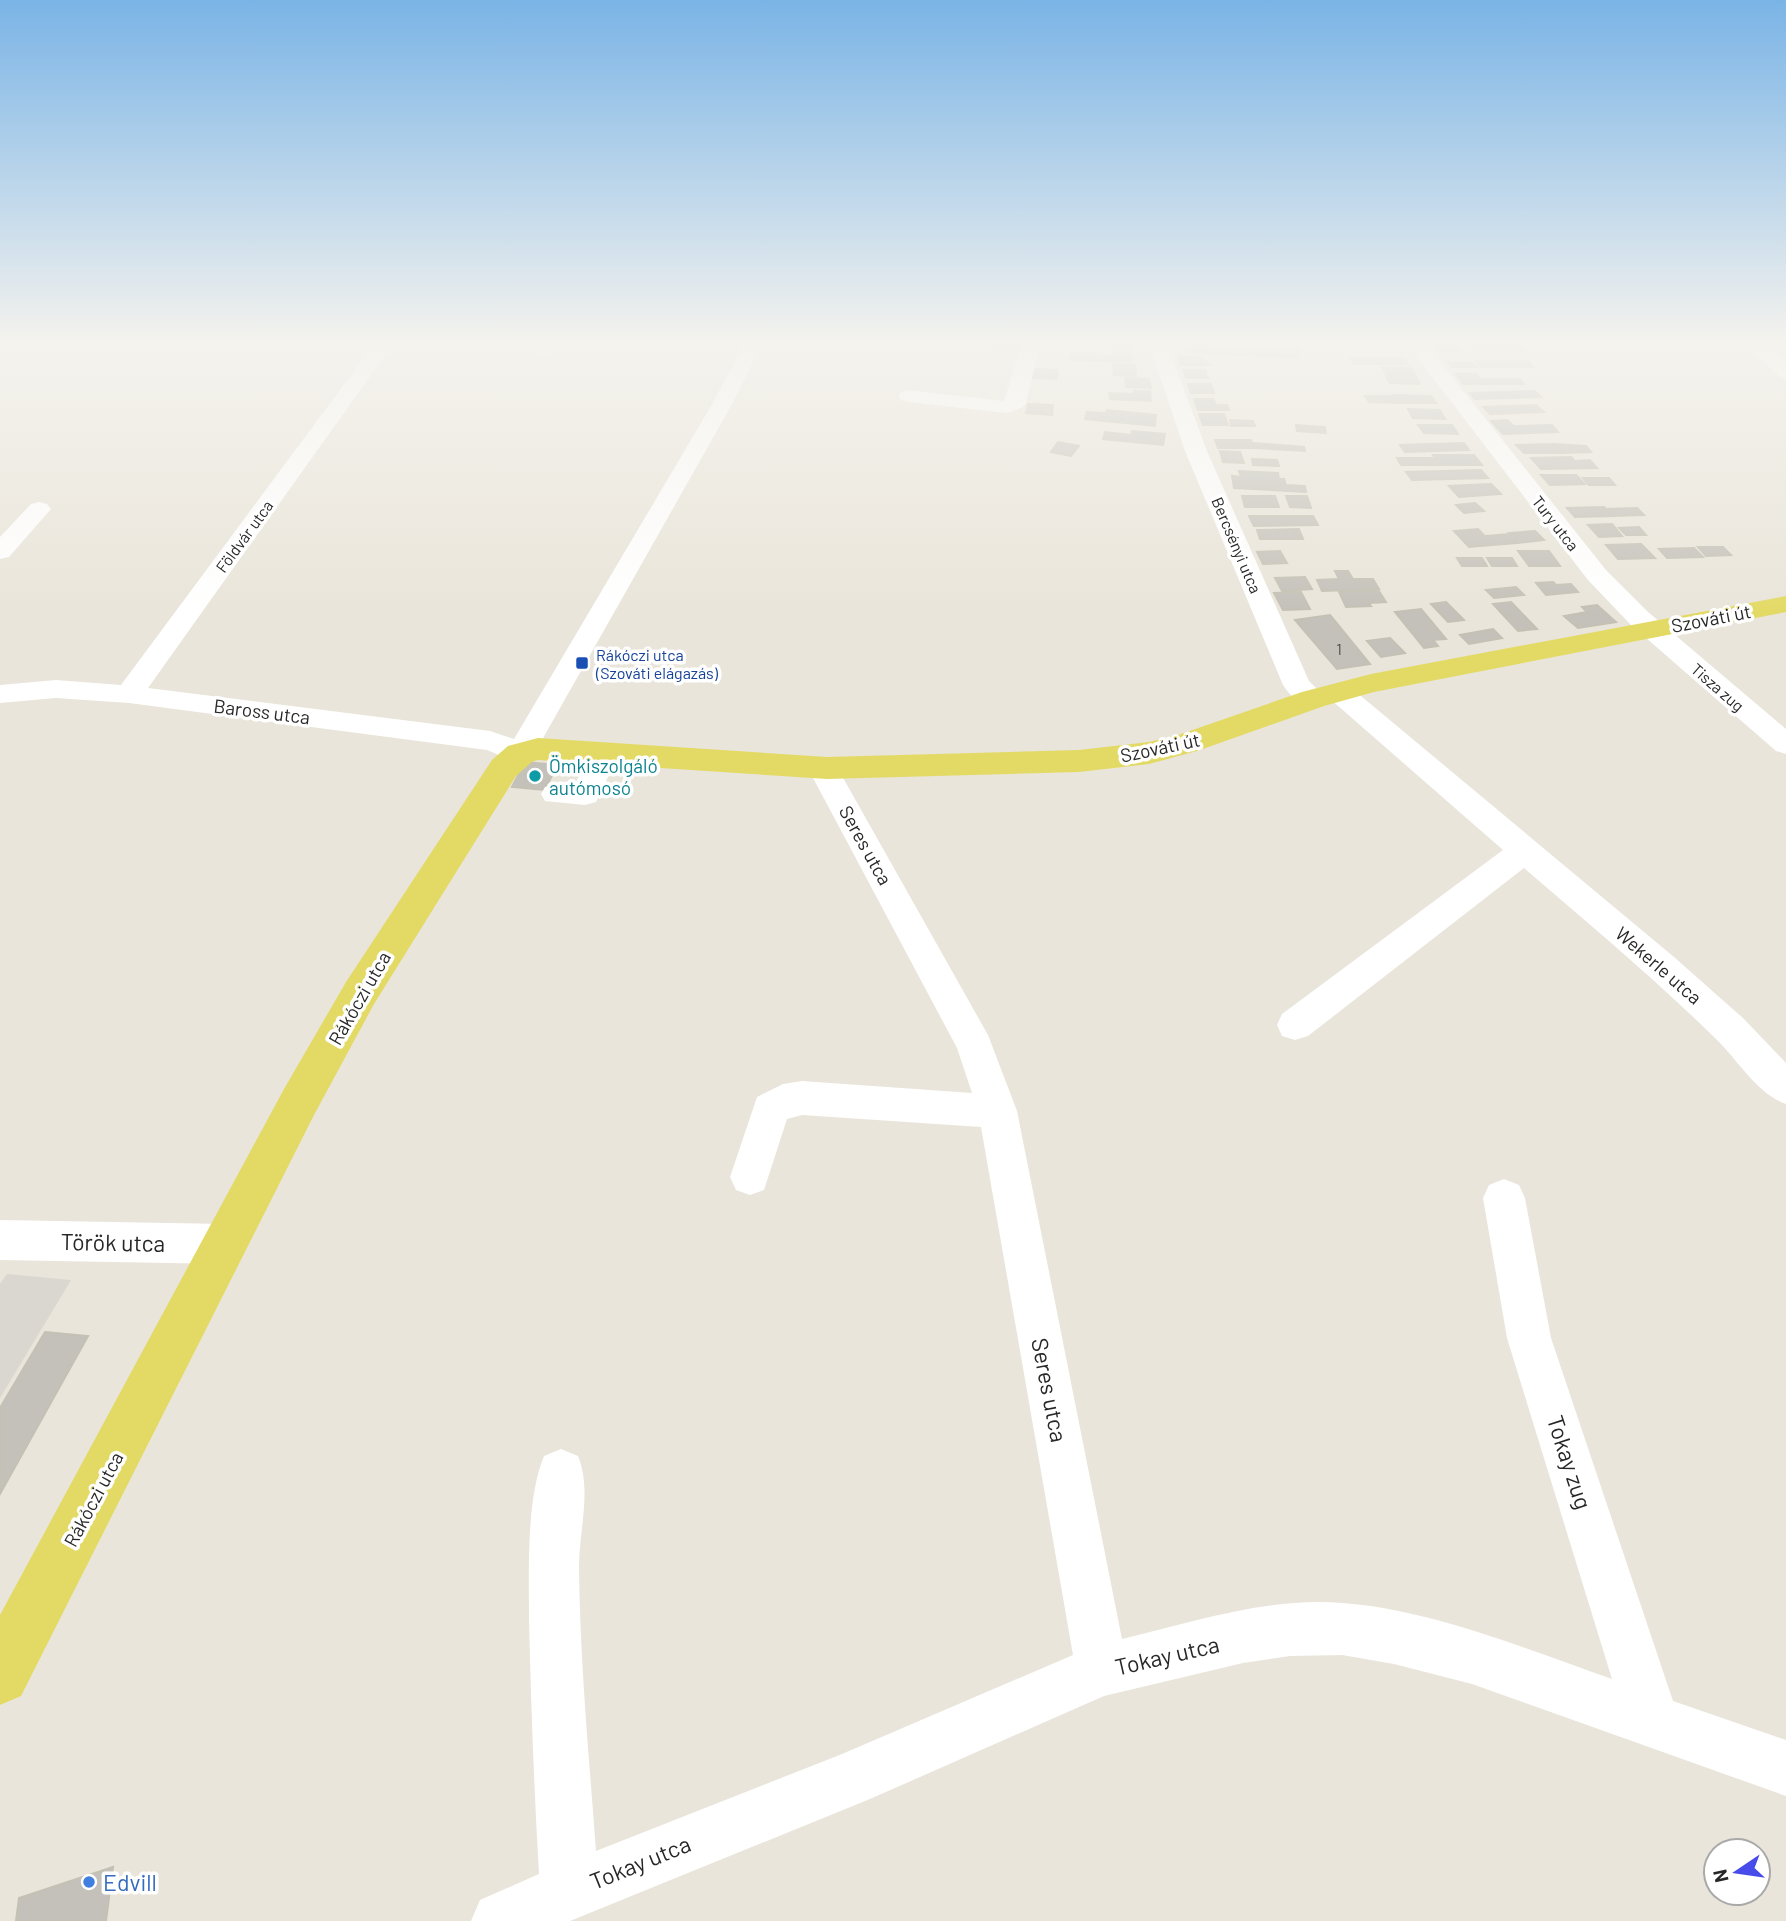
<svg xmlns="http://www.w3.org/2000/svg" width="1786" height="1921" font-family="Barlow,sans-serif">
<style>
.plaza{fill:#d9d7d0}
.building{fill:#c4c1ba;stroke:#c4c1b4;stroke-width:2}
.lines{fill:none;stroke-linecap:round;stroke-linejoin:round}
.minor{fill:#fff;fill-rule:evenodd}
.major{fill:#e3da65;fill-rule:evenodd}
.transit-dot{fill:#1a4fb4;stroke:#fff;stroke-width:2.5}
.culture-dot{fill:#0f9aa8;stroke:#fff;stroke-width:2.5}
.shop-dot{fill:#3f7fe0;stroke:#fff;stroke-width:2.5}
.labels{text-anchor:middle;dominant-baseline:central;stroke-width:7;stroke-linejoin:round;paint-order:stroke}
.far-street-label{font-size:16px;fill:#272727;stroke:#fff}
.number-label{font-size:16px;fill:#4e4e4c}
.far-transit-label{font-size:16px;fill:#164399;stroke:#fff;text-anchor:start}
.street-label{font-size:19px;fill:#272727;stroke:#fff}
.culture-label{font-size:19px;fill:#0d838f;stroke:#fff;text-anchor:start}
.near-street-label{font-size:23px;fill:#272727;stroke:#fff}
.near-shop-label{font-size:23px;fill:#366cbe;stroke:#fff;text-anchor:start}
</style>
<rect width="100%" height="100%" fill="#e9e5da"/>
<path class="plaza" d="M7,1274l64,6 -71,118v-114z"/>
<path class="building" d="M998,344h22l-1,6 -22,-1z
M1113,344h20l1,6 -20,-1z
M1185,344l96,6 -1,-4 17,1 2,11 -113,-6z
M1432,344h24l6,7h-24z
M1477,345h43l5,5h-44z
M1114,352l17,1 1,9 -62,-2v-7l44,2z
M1178,356h22l9,9h-28z
M1351,358l53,1 4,5h-54z
M1476,361h52l5,6h-52z
M1447,362h26l4,5h-26z
M1113,364l22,1 1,11 -22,-1z
M1382,367l29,1 4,6h-29z
M1034,369l24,1 -1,9 -24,-1z
M1183,370h22l3,8h-22z
M1456,374h21l3,5h40l4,5h-61z
M1386,376h30l4,8 -30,-1z
M1125,378l24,1 2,9 -25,-1z
M1188,384h23l3,9h-23z
M1134,391h16l1,10 -41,-2 -1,-6 25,1z
M1535,391l6,6 -66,2 -5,-6z
M1393,395l38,1 5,7h-38z
M1365,396h29l4,7 -29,-1z
M1194,399h19l3,6h11l2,5h-31z
M1028,404l25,1 -1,10 -26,-2z
M1536,405l8,7 -54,2 -7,-7z
M1408,409l32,1 5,9 -32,-1z
M1107,410l49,5 -1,11 -70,-7 2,-7 19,1z
M1199,414h25l4,11h-25z
M1230,420l23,1 2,5h-24z
M1507,420l7,6 38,-1 6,7 -55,2 -12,-13z
M1296,425l29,2 1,6 -29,-2z
M1418,425h34l6,9 -34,-1z
M1132,431l33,3 -2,11 -60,-6 2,-7 26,3z
M1215,440h36l3,8h-36z
M1058,442l21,4 -8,10 -20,-4z
M1254,443l50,4 1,4 -51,-3z
M1464,443l5,7 -64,2 -5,-7z
M1553,444l8,9h-37l-8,-8z
M1554,444l32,2 5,6 -30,1z
M1220,451l20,1 4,11 -21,-1z
M1433,455h41l8,10h-42z
M1571,457l4,4 15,-1 7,8 -56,1 -10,-11z
M1397,458h38l5,7h-39z
M1252,459l25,1 2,6 -26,-1z
M1481,470l7,8 -76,2 -6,-8z
M1239,471l39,2 1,6h5l2,6 19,1 1,6 -72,-4 -2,-12 9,1z
M1541,475h35l9,9 -35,1z
M1583,478h26l6,7h-26z
M1491,484l10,10 -42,3 -10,-11z
M1242,496h33l4,11h-34z
M1286,496h21l4,12 -21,-1z
M1475,503l9,8 -20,2 -8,-8z
M1604,507l8,9 -37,1 -8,-9z
M1637,508l7,7 -32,1 -6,-7z
M1249,516h64l5,9 -64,1z
M1612,524l10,12 -23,1 -11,-12z
M1639,527l7,8h-20l-7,-7z
M1299,529l4,10h-43l-3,-9z
M1478,529l15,16 -24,2 -15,-16z
M1535,531l9,9 -26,3 -9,-10z
M1510,534l8,9 -25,2 -8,-9z
M1641,544l14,14 -37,1 -12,-14z
M1698,547h25l8,8 -25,1z
M1694,548l9,9 -36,1 -8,-9z
M1280,551l7,12 -24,1 -6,-12z
M1518,551h31l11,15h-31z
M1457,558h25l5,8h-25z
M1487,558h25l5,8h-25z
M1335,571h13l5,8h20l6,10 -57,2 -5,-11 22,-1z
M1305,577l7,12 -30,2 -7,-13z
M1553,582l3,3 15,-1 7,8 -32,3 -10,-12z
M1516,587l8,8 -30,3 -8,-8z
M1379,591l7,11 -17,1 2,3 -25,1 -7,-15z
M1301,592l9,17 -27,1 -9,-17z
M1446,602l18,18 -16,2 -17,-18z
M1511,602l26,27 -19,2 -25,-27z
M1597,605l19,17 -38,6 -14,-12 23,-4 -5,-5z
M1421,609l25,30 -13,1 5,6 -14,2 -29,-36z
M1330,615l40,49 -33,5 -42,-49z
M1493,629l9,9 -33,6 -9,-9z
M1390,638l15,15 -24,4 -14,-16z
M525,762l32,3 -12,25 -33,-3z
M45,1332l43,4 -88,158v-86z
M113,1867l-7,54h-90l3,-23z"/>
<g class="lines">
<path class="minor" d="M374,344h19l-245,344 342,43 24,8 197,-333 33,-62h18l-31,62 -201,355 -10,3 -33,-14 -358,-47 -73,-5 -56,5v-18l56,-5 65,5z
M537,344h18l-4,10 -7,2 -10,-6z
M1022,344h18l-14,59 -3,4 -16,6 -99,-11 -7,-2 -3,-4 3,-4 7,-2 96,11z
M1149,344h18l40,107 102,230 18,18 -4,6c-18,5 -30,-5 -40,-20l-98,-234z
M1407,344h19l180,226 42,42 138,117v25l-10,-3 -146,-127 -42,-44z
M1744,344h20l22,18v16l-7,-2z
M39,502l8,2 4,5 -42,48 -9,2v-22l31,-33z
M1339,683l10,3 325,271 70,62 42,44v41c-29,-10 -48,-44 -70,-65 -61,-60 -127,-115 -192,-171l-216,168 -13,4 -13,-4 -5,-11 5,-11 221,-164 -174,-152 -4,-6 4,-6z
M604,744l10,3 5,7 -23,48 -11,3 -40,-4 -4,-7 4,-7 11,-3h19l19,-37z
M827,758l11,3 4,7v8l146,259 29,76 105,528c71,-17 146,-42 220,-36 88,6 187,47 270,76l-105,-341 -24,-140 6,-13 15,-6 15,6 6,13 26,140 122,363 113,39v56l-314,-112 -78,-20 -52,-9 -52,1 -47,7 -139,33 -234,103 -300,122h-99l9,-21 59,-26c-5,-85 -8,-170 -10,-255 0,-47 -3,-120 15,-163l17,-7 17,7c14,34 1,75 1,111 1,95 10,189 17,284l246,-97 231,-99 -92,-528 -179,-12 -15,4 -23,71 -14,5 -14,-5 -6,-13 27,-80 26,-13 19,-3 170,12 -15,-45 -145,-272v-8l4,-7z
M0,1220l226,4 15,6 6,14 -6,14 -15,6 -226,-4z"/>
<path class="major" d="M1786,596v16l-412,80 -50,14 -127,45 -48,13 -70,8 -252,7 -289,-19 -6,2 -16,14 -142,228 -60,111 -293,581 -21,9v-90l284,-526 62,-107 146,-222 16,-14 30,-8 289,19 252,-7 70,-8 29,-7 124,-43 69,-18z"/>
</g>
<linearGradient id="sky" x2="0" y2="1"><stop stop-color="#7ab4e6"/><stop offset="0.56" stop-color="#f5f3ee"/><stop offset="1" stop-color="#f5f3ee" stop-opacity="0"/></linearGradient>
<rect width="1786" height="613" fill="url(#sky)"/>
<rect class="transit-dot" x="575" y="656" width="14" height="14" rx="3.5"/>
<circle class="culture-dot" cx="535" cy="776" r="7"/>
<circle class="shop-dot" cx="89" cy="1882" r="7"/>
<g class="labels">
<g class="far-street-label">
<text transform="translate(1556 523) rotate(52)">Tury utca</text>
<text transform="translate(244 536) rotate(-54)">Földvár utca</text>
<text transform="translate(1237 545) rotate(67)">Bercsényi utca</text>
<text transform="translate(1718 687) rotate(41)">Tisza zug</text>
</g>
<g class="number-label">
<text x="1339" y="648">1</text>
</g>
<g class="far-transit-label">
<text x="596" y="654">Rákóczi utca<tspan x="596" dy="18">(Szováti elágazás)</tspan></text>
</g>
<g class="street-label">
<text transform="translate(1711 618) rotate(-11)">Szováti út</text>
<text transform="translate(262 711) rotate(7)">Baross utca</text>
<text transform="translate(1160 747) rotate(-12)">Szováti út</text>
<text transform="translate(866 845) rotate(61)">Seres utca</text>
<text transform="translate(1659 965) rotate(41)">Wekerle utca</text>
<text transform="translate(359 998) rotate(-60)">Rákóczi utca</text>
<text transform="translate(93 1499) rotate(-62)">Rákóczi utca</text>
</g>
<g class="culture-label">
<text x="549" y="765">Ömkiszolgáló<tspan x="549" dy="22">autómosó</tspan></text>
</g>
<g class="near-street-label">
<text transform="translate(113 1242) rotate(1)">Török utca</text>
<text transform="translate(1050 1390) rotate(79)">Seres utca</text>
<text transform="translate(1570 1462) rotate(72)">Tokay zug</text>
<text transform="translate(1167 1655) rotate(-13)">Tokay utca</text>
<text transform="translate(640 1862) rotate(-22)">Tokay utca</text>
</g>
<g class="near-shop-label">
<text x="103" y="1882">Edvill</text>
</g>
</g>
<g transform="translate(1737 1872) rotate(257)"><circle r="33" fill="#ffffff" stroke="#a9a9a9" stroke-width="2"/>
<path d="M0-5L12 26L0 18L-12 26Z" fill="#474be9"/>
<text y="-10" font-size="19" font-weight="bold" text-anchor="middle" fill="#272727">N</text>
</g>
</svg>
